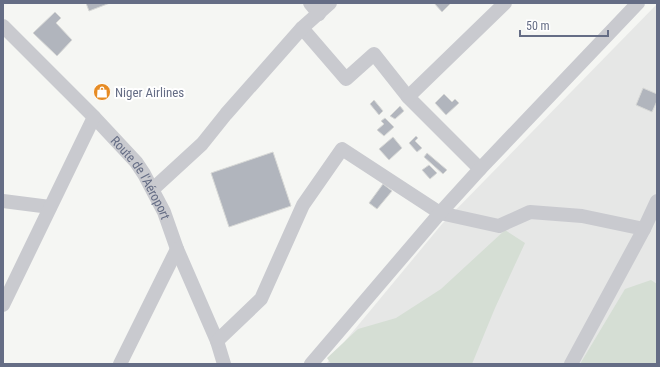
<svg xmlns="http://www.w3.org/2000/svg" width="660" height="367" font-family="'Roboto Condensed',sans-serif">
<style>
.built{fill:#e6e7e6}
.green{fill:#d5ded4}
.building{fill:#b1b5bd;stroke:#d7d8d6}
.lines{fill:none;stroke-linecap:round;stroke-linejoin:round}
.minor{stroke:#c9cacf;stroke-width:14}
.labels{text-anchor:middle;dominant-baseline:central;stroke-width:4;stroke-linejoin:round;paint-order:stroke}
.poi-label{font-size:13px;fill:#656d85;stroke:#fff;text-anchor:start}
.street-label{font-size:13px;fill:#656d85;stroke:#fff}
</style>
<rect width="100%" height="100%" fill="#f5f6f3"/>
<path class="built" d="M657,4v360h-331l116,-140z"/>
<path class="green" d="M505,230l20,13 -30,65 -23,56h-141l-4,-6 31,-29 38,-11 45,-29z
M651,280l6,4v80h-77l45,-75z"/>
<path class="building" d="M86,3h24l-21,8z
M434,3h17l-9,9z
M55,12l6,6 -5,5 16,17 -15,16 -24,-23z
M643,88l14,6v7l-5,11 -16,-7z
M444,94l8,8 3,-3 4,4 -13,12 -11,-12z
M374,100l9,11 -4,4 -9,-11z
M400,106l4,5 -9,8 -5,-3z
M385,118l9,9 -10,9 -7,-6 7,-6 -3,-3z
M416,136l2,2 -3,3 7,7 -5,4 -8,-9z
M393,137l9,11 -13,12 -10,-11z
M273,152l18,54 -62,21 -18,-54z
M427,153l20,17 -4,4 -19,-17z
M429,165l8,8 -7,6 -8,-9z
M383,184l9,7 -15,18 -8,-6z"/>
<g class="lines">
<g class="minor">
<path d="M310,3l9,11"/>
<path id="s1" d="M3,26l91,91 42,45 8,12 20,38 13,37 40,92 7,23"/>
<path d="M302,28l44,51 28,-25 34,43 72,72"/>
<path d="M408,97l97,-94"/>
<path d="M153,189l49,-45 24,-30 76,-86 28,-25"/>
<path d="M3,201l47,6"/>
<path d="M3,305l91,-188"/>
<path d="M217,341l44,-42 42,-94 39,-56 98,64 59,13 31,-14 52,4 62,13"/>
<path d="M120,364l57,-115"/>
<path d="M311,364l129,-151 40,-44 158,-166"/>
<path d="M571,364l73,-135 13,-28"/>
</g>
</g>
<defs>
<g id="shop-disc" transform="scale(0.9)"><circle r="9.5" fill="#e68b24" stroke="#fff"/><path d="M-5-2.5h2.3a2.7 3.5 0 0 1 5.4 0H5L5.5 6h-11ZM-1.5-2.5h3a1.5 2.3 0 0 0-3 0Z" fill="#fff"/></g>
</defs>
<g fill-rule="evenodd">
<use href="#shop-disc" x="102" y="92"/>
</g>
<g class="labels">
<g class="poi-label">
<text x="115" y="92">Niger Airlines</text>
</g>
<g class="street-label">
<text stroke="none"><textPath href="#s1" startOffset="206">Route de l'Aéroport</textPath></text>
</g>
</g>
<rect width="660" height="367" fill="none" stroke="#656d85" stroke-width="8"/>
<path d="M520 30v6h88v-6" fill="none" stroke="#656d85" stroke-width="2"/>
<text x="526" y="30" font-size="12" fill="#656d85" stroke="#ffffff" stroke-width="3" paint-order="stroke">50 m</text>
</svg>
